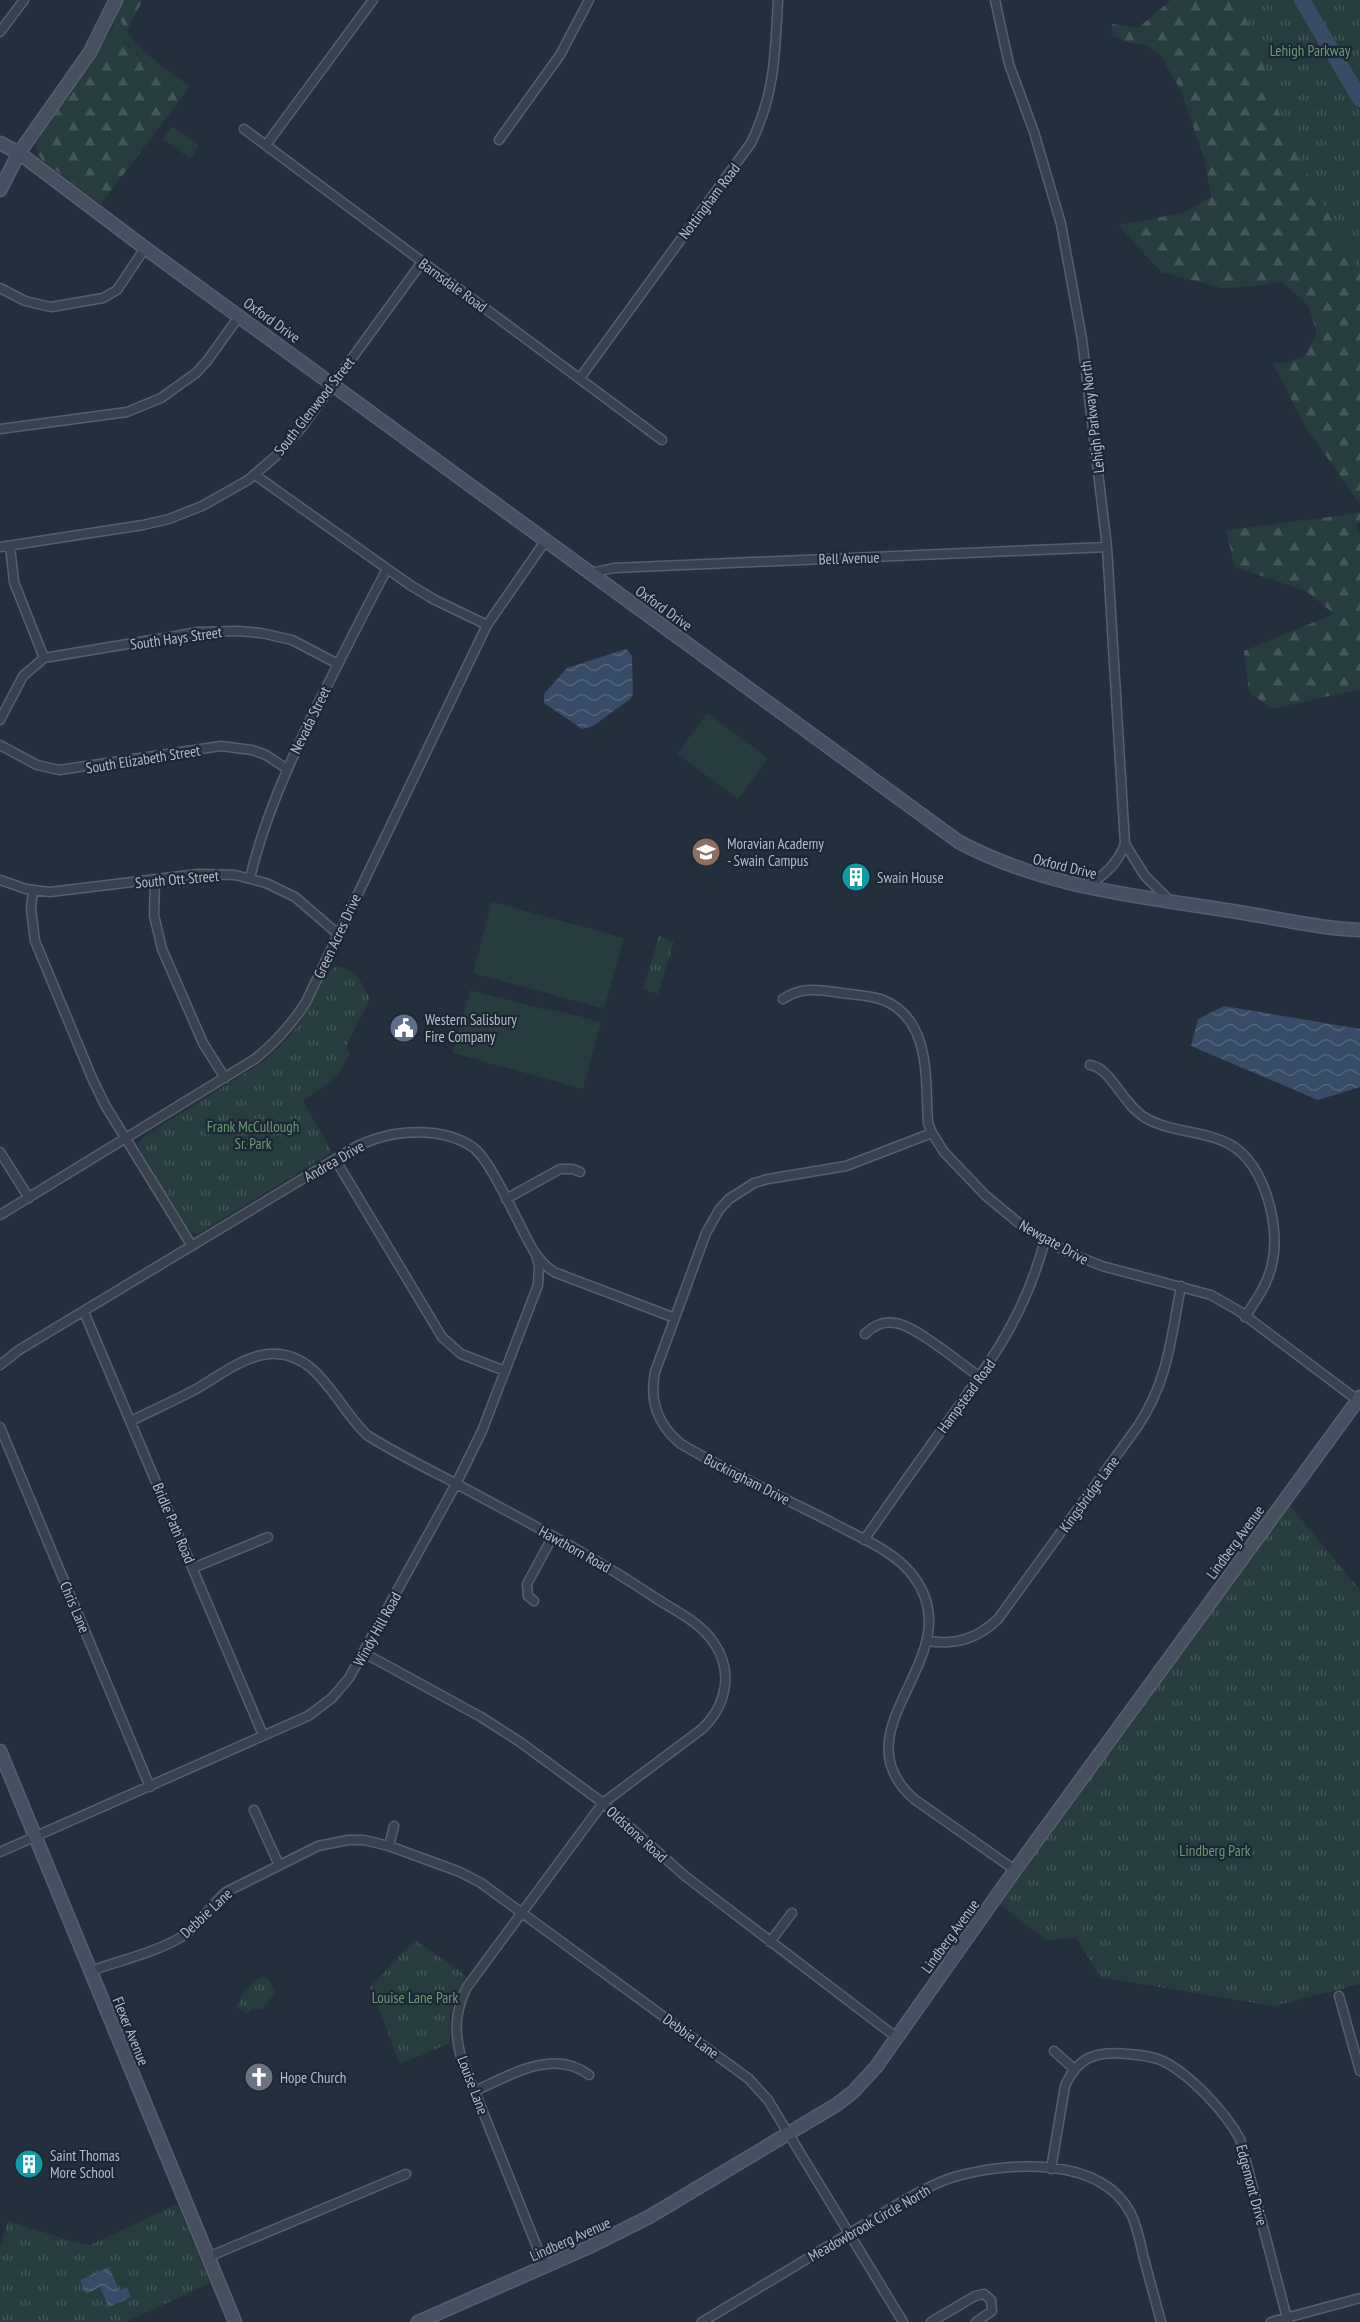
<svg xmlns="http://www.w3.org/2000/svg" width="1360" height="2322" font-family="'PT Sans Narrow',sans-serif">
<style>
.green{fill:#263c3f}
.forest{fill:url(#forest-firs)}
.park{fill:url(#park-tufts)}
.water{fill:url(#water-waves)}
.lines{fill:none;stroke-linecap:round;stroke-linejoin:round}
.river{stroke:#394c67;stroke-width:16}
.street-casing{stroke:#565f6c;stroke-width:11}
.secondary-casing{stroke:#565f6c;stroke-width:15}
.street{stroke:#38414e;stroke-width:8}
.secondary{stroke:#465061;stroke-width:12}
.labels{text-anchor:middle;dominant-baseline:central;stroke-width:4.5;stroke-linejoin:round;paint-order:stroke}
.park-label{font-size:15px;fill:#6b9a76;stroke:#1d2633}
.street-label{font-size:15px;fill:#b4bcc9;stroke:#1d2633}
.poi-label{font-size:15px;fill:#b4bcc9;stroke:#1d2633;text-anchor:start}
</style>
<defs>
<pattern id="forest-firs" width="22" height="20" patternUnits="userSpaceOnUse" patternTransform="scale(1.5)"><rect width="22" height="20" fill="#263c3f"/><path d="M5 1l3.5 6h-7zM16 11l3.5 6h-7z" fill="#435659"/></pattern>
<pattern id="park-tufts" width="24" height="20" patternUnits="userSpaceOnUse" patternTransform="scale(1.5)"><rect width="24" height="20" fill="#263c3f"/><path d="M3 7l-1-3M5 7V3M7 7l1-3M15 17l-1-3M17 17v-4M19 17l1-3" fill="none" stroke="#435659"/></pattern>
<pattern id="water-waves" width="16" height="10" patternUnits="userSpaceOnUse" patternTransform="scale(1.5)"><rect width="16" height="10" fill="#394c67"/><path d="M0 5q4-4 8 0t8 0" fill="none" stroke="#53647b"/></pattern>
</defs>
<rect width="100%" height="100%" fill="#242f3e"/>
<path class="green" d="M117,15c16,32 45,51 73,71l-5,7 -36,-27 -24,-25 -10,1 -23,20 20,-33z
M172,126l27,20 -9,13 -27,-20z
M707,713l61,45 -30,41 -61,-45z
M492,902l132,36 -20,71 -131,-36z
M470,990l84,22 1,-2 46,12 -18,67 -130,-36z"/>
<path class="forest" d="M123,0h20l-17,32 -9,-18z
M1171,0h79l110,257v247l-55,-78 -33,-64 10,2 23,-8 12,-23 -9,-28 -27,-24 -22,5 -37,2 -61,-16 -43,-47 65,-12 28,-16 -6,-36 -24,-70 -20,-35 -15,-11 -17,-2 -18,-8 1,-11 26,4z
M122,40l27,26 36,27 -84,111 -59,-44 -4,-6 -2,-11c18,-26 57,-95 86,-103z
M1360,513v9l-4,2 4,11v154l-88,20 -23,-17 -5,-41 90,-37 -28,-23 -71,-24 -9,-37z"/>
<path class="park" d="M1238,0h122v274l-75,-144 -33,-98z
M659,936l15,6 -16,52 -15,-5z
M336,967c20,1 26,16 34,32l-24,47 4,8 -13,22 -34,25 29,51 -133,81h-5l-7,-4 -44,-72 -5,-12 4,-7 118,-74c15,-12 29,-25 40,-42 11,-17 17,-44 36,-55z
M1289,1505l71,85v394l-86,22 -174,-29 -24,-40 -29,4 -50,-39z
M415,1940l51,36 -16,37v30l-50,21 -30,-77z
M261,1977l7,1 7,15 -13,16h-10l-4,4 -11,-5 6,-16z
M177,2204l33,79 -84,39h-126v-75l8,-26 63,20 19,4z"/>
<path class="water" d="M626,649l6,7 1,38 -3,5 -37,27 -11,3 -38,-26v-9l23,-26z
M1224,1006l136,23v58l-42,13 -127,-54 7,-27z
M109,2267l10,23 8,-3 4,10 -22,10 -4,-1 2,-3 -7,-16 -14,7 -6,-14z"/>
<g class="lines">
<path class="river" d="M1302,0l58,99"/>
<g class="street-casing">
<path id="street" d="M995,0l14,64 25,68 27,92 21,115 25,208 18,297c-8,21 -21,31 -39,43
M0,32l24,-32
M244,129l418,311
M499,140l61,-85 29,-55
M266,145l107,-145
M0,288l25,13 26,6 52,-9 14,-8 28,-42
M580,378l171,-235c24,-49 24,-89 27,-143
M0,429l127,-17 34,-14 35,-25 11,-12 33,-46
M255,475l155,110 25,15 52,25
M10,546l4,36 30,76
M0,547l143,-22 26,-6 33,-13 46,-26 28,-24 26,-29 120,-165
M591,573l23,-5 493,-21
M0,720l23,-44 21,-18 155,-26 39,-1 23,2 31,7 46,24
M0,745l37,20 22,5 162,-24 31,4 14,5 21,14
M1125,844l20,32 25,25
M250,878c14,-59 38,-112 64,-166 24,-48 48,-96 73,-143
M0,880l26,9 24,3 148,-18 37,1 31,8 29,14 43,37
M155,880l-1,35 8,34 41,94 22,35
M33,890l-2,19 4,32 57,137 13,27 87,141
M783,999c19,-13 37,-9 59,-6 13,2 28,2 41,7 49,20 42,80 45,123l4,10 12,19 41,43 36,30 46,27 35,14 109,29 28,16 121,91
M1090,1065c21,3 32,38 54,52 26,16 61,13 87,28 34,19 50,83 41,119 -4,20 -16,36 -27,53
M932,1133l-86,33 -78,13 -14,4 -25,16 -10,11 -13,23 -51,139c-6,30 3,53 26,72 48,28 100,53 150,78 27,15 65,29 83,55 59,80 -80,151 0,222l101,71
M0,1152l29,46
M335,1159l107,178 19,17 44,17
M506,1199l54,-30h13l7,3
M0,1215l255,-156c21,-17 37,-35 51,-57l181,-377 59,-85
M84,1312l179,423
M865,1334c8,-8 18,-13 30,-11 20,2 66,41 85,54
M0,1365l19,-15 338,-204c25,-11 48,-16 76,-13 14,2 31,7 42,16 16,14 38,63 49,84 8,16 15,29 30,39l121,46
M131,1421c22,-11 45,-21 67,-33 35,-21 72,-53 113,-20 22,19 35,47 56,67 28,18 59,33 88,48 68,37 137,72 202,116 19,12 44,24 57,44 20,29 12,63 -12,86l-99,74 -136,184c-12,24 -13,44 -6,70l84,210
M0,1427l150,360
M864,1540c27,-39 54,-77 82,-116 45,-63 78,-106 99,-184
M193,1568l75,-31
M534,1601l-6,-5 -1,-12 26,-48
M928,1641c28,4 49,-2 70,-22l140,-193c30,-45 33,-88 43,-140
M364,1653l117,64 39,25 83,61 82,73 211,161
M254,1810l25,55
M389,1846l5,-20
M0,1852l308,-136 24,-18 17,-20 107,-194 26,-53 56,-146 1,-20 -3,-10
M770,1942l22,-29
M91,1971c27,-10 74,-21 96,-38 15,-12 25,-29 39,-41l92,-46 30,-6h16l25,6 71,26 21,11 268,196 19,21 135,222
M1339,1996l21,75
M1054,2051l20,18
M475,2091c35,-16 79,-43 114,-16
M1051,2169l14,-83c13,-30 32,-35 63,-32 12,1 24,2 35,7 28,14 63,52 77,78l48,183
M208,2257l198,-83
M702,2322l206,-124c15,-8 29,-16 46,-21 52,-15 145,-22 176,35 7,13 10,29 13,43 6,23 12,45 18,67
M931,2322l44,-26 9,-2 7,6 1,11 -16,11
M1271,2322l89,-24"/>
</g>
<g class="secondary-casing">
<path id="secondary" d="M0,143l19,10 126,95 814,594c89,47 181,54 279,70 38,6 84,17 122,18
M0,190l19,-37 71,-101 26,-52
M0,1751l235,571
M418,2322l171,-75 60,-30 187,-112 17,-13 23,-25 139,-197 345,-473"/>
</g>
<use href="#street" class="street"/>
<use href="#secondary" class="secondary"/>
</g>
<defs>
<g id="school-disc" transform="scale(1.5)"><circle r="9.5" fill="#8d6e63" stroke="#1d2633"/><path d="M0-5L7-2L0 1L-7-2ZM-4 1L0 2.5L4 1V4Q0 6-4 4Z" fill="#fff"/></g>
<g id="building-disc" transform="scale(1.5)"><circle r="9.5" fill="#0f9aa8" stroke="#1d2633"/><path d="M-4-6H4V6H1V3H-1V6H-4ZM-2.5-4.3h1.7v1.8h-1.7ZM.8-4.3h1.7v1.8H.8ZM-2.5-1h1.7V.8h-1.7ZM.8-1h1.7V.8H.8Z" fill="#fff"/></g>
<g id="civic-disc" transform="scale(1.5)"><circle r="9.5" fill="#5c6f8a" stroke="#1d2633"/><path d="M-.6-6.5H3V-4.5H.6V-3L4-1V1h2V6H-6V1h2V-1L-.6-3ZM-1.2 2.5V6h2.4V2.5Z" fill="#fff"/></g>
<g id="church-disc" transform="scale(1.5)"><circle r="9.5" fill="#6b7280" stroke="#1d2633"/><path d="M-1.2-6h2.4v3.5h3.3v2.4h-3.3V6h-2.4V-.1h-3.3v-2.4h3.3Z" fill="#fff"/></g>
</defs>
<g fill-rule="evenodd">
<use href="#school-disc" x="706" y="852"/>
<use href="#building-disc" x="856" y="877"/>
<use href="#civic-disc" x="404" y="1028"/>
<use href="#church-disc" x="259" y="2077"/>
<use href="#building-disc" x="29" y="2164"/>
</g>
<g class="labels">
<g class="park-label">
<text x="1310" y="50">Lehigh Parkway</text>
<text x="253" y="1126">Frank McCullough<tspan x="253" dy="17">Sr. Park</tspan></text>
<text x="1215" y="1850">Lindberg Park</text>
<text x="415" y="1997">Louise Lane Park</text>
</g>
<g class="street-label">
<text transform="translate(709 201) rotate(-53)">Nottingham Road</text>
<text transform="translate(453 285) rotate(36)">Barnsdale Road</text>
<text transform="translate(272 320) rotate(36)">Oxford Drive</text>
<text transform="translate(314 406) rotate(-52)">South Glenwood Street</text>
<text transform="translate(1092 417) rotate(-97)">Lehigh Parkway North</text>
<text transform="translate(849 558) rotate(-2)">Bell Avenue</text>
<text transform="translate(664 608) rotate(36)">Oxford Drive</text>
<text transform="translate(176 638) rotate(-8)">South Hays Street</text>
<text transform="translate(310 720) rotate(-64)">Nevada Street</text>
<text transform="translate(143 759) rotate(-9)">South Elizabeth Street</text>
<text transform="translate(1065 866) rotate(14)">Oxford Drive</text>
<text transform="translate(177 879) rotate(-5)">South Ott Street</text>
<text transform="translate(337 936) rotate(-65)">Green Acres Drive</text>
<text transform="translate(334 1161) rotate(-30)">Andrea Drive</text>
<text transform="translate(1054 1242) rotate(29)">Newgate Drive</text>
<text transform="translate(966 1396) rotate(-54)">Hampstead Road</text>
<text transform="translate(747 1479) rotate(27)">Buckingham Drive</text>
<text transform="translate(1089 1494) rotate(-54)">Kingsbridge Lane</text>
<text transform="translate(174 1523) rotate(67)">Bridle Path Road</text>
<text transform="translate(1235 1542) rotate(-54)">Lindberg Avenue</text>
<text transform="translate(575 1549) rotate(29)">Hawthorn Road</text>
<text transform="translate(75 1607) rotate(67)">Chris Lane</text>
<text transform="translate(377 1629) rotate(-61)">Windy Hill Road</text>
<text transform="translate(637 1834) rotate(42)">Oldstone Road</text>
<text transform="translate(206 1913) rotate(-43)">Debbie Lane</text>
<text transform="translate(950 1936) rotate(-54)">Lindberg Avenue</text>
<text transform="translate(131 2031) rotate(68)">Flexer Avenue</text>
<text transform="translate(691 2036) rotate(36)">Debbie Lane</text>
<text transform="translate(473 2085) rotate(69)">Louise Lane</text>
<text transform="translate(1252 2185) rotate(75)">Edgemont Drive</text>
<text transform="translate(869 2223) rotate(-30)">Meadowbrook Circle North</text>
<text transform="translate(570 2239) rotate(-24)">Lindberg Avenue</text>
</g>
<g class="poi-label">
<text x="727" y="843">Moravian Academy<tspan x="727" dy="17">- Swain Campus</tspan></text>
<text x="877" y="877">Swain House</text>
<text x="425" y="1019">Western Salisbury<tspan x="425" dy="17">Fire Company</tspan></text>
<text x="280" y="2077">Hope Church</text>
<text x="50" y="2155">Saint Thomas<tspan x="50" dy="17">More School</tspan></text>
</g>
</g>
</svg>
